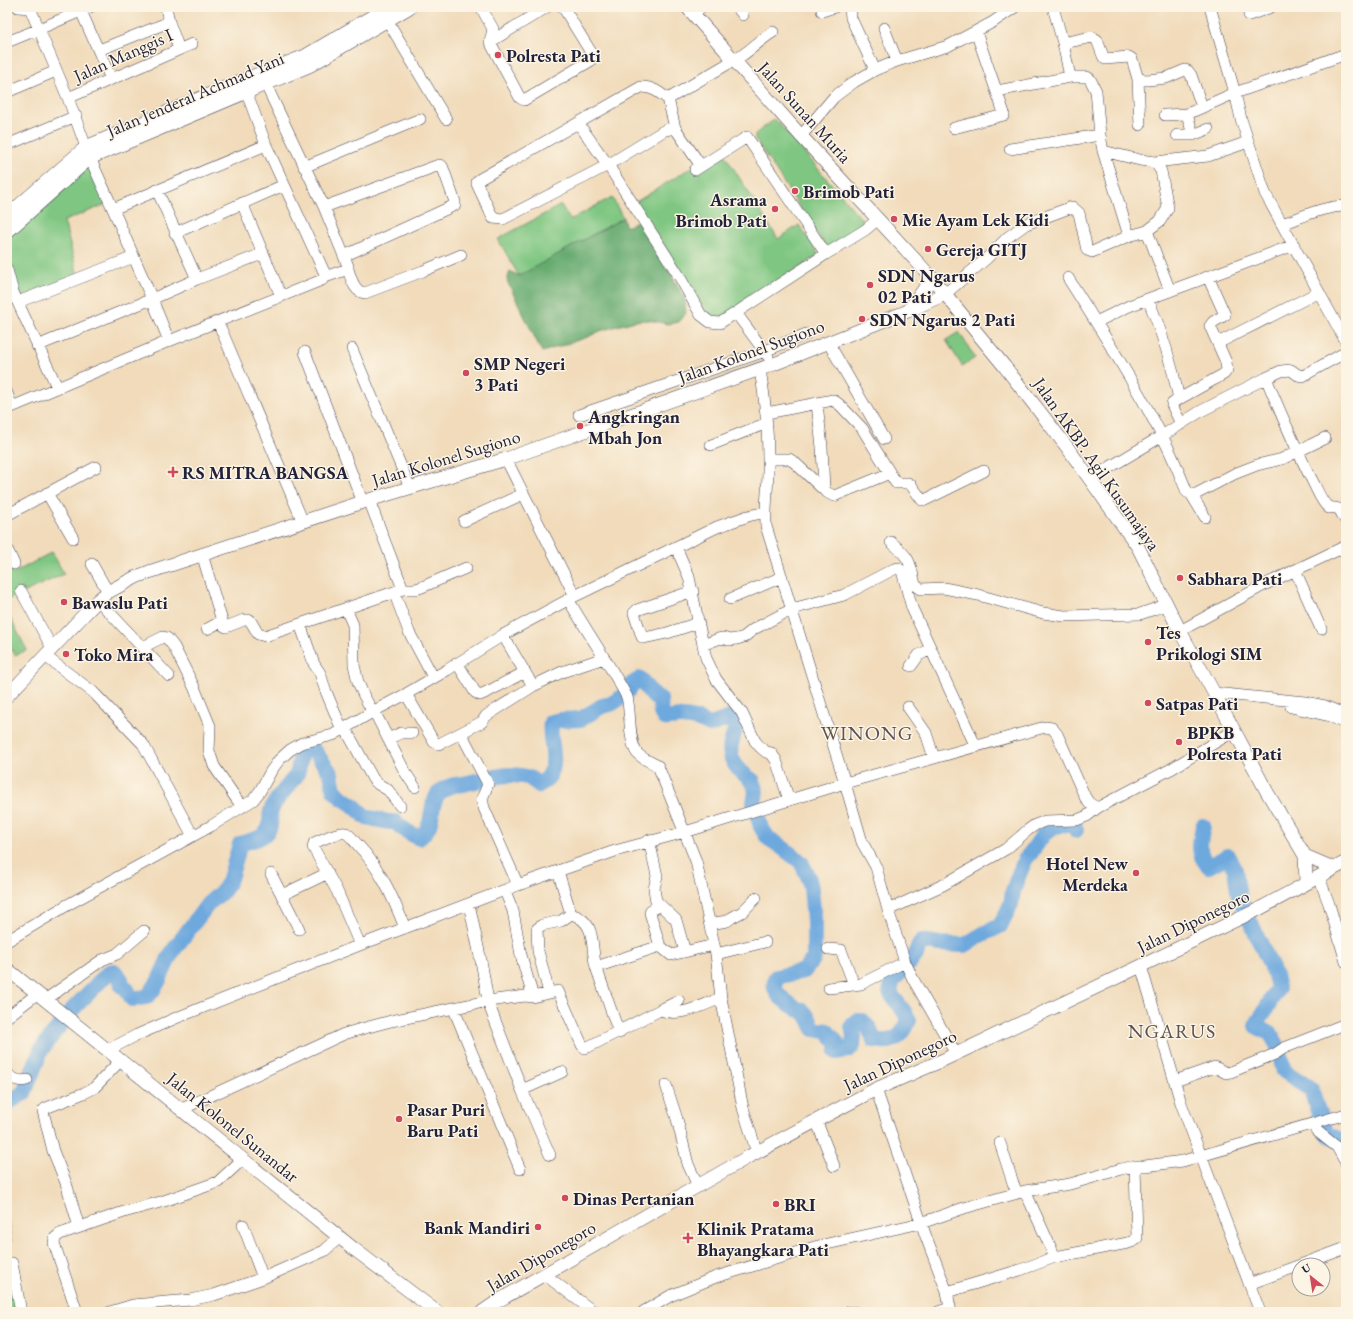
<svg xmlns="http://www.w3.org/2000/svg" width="1353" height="1319" font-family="'EB Garamond',serif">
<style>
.green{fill:#7ec681;stroke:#50745e}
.forest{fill:#66ab6f;stroke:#465}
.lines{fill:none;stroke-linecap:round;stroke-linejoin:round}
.river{stroke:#6ea9de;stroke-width:16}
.minor-casing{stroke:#413e4e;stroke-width:12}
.major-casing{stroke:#413e4e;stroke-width:14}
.minor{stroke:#fff;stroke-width:11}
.major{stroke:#fff;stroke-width:13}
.poi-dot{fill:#d1495b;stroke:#fcf5e5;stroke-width:1.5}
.labels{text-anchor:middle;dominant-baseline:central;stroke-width:3;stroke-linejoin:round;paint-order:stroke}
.street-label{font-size:18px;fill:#22223b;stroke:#fcf5e5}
.poi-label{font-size:18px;font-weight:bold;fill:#22223b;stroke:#fcf5e5;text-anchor:start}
.quarter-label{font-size:20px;letter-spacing:1px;fill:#5c5154;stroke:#fcf5e5}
</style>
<rect width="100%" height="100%" fill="#fcf5e5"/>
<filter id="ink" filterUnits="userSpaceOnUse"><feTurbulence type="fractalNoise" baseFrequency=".025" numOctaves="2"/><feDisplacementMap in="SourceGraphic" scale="8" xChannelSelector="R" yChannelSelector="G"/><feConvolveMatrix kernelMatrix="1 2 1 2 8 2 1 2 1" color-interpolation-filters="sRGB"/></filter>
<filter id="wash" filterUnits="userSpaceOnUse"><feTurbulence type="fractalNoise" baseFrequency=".012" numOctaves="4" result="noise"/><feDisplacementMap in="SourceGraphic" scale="16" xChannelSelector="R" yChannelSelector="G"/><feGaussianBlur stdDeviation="0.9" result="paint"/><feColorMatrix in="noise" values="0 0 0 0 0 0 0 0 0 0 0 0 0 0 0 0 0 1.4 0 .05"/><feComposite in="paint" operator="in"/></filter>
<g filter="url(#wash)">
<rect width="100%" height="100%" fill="#f1dbbb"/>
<path class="green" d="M775,119l91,105 -38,26 -73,-111v-5z
M725,155l53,84 21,-14 20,30 -98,64 -9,-1 -7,-7 -69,-109 56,-35z
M88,163l19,41 -43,17 14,55 -58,22 -13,-42v-19z
M612,197l11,21 -104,58 -21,-37 63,-34 9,15z
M959,332l16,26 -13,8 -16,-26z
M52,552l12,22 -57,26v-36l2,-1 5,10z
M7,612l20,38 -12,5 -8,-14z
M12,1271l9,41h-14v-40z"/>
<path class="forest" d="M623,218l3,9 14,-7 45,79 1,14 -7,9 -11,2 -20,-4 -13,1 -35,10 -12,6 -46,15 -35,-71 3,-10 9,5z
M7,1216l4,25 -4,5z"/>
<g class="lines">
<path class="river" d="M1203,826c-3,16 -7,28 6,40l19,-10 7,13 4,28 36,78 3,13 -22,38 15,8 6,11 7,26 27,18 6,19 10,26 11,5 8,2
M909,964l7,-9 2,-8 4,-6 17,3 26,1 18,-11 17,-8 11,-22 2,-13 6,-17 6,-14 7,-9 11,-16 11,-9 16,-2 4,1 2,5
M7,1103l17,-10 17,-43 30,-39 38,-39 5,-1 7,8 1,7 4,2 6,11 14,-2 4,-3 8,-12 11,-24 6,-10 33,-44 16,-14 5,-8 11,-38c8,-3 18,-4 25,-10 10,-10 2,-16 7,-26 4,-9 12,-17 18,-25 2,-3 6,-6 7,-9 5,-13 -1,-19 13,-26l5,4 12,16 4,6 3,16 8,8 10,6 14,13 22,5h7l11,9 13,7c17,-12 9,-30 19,-44 4,-4 8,-7 13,-8 4,-2 8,-1 12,-2 16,-3 32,-9 48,-9 5,0 11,1 16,2 4,1 8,5 12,8 4,-3 8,-6 10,-9 10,-16 -1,-36 2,-54l9,-2 21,-1 21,-13 9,-2 10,-6 8,-8 3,-6 8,-5 14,18 6,2 1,14 3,5c6,1 10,-1 16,-1 11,0 21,3 30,8l23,-8 5,2c-2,9 -5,17 -7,25 -4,16 10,29 22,37l3,11 -2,11 7,24 7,11 11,7 22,17 7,14 3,12 3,33v37l-10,13 -28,6c-6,17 8,23 20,31 3,2 6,2 8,4 5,5 7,12 10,17l13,2 10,12v9l11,-2 5,-4 1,-10 -2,-10 4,-5h6l7,7 5,12c19,4 28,-2 35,-20l-6,-10 -13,-17 2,-11 11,-13"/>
</g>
</g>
<g filter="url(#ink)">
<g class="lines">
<g class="minor-casing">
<path id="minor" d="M18,7l12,1 38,90 22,60 23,51 39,90 17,42
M166,7l3,15 10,27
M481,7l12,22 -3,13 30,56 4,2 66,-39 2,-7 -29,-47
M737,7l6,8
M850,7l1,11 24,52
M1053,7l10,36 7,34
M1210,7l25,86 6,26 24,74 81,149
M81,11l30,68
M822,11l13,-4
M383,13l63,106
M693,14l8,-7
M1249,15l22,-8
M884,28l13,33
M7,42l32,-13 51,-22
M490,42l57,-35
M1063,43l29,-6 5,3 6,16 2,3 24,-2 3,2 6,20 9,1 19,-2 19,-8 3,1 3,4 11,32
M99,50l70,-28
M1138,79l2,46
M266,85l58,122 24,59v3l-23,8
M641,87c10,-1 19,6 27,12l7,29 -10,2 -57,35 -105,54 -10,-1 -16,-34v-2l3,-3z
M997,91l73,-14h17l3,2 6,12 4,44 3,16 26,85
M7,92l49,-21
M68,98l124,-54
M668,99l73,-43c11,-7 20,-17 32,-24
M1187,114l6,21 15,-6
M1165,115l22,-1 48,-21 111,-39
M578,123l30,42 48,75 22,34 23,41 9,7 10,1 106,-69 -79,-117 -52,33
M675,128l26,38
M954,128l50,-13v-2l-28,-81
M1177,135h16
M801,136l33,-39 20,-15 21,-12 22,-9 51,-15 45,-24 22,-15
M7,145l69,-29
M1010,149l90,-14
M1155,162l53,-6 40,-14
M304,167l116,-48
M157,190l40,89
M242,203l39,93
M324,207l115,-42 3,1 1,2 12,34v3l-111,51
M113,209l153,-64
M1282,224c20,-7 42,-18 64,-18
M1147,231l23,60
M175,233l109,-48
M826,254l39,-24 13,-11
M348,269c3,9 6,23 17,24l58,-22 38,-16
M7,270l6,22 44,95
M1068,278c33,52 66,104 94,158 10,18 17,37 25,56l4,2h5l38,-20 23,-9 25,-6 43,-21
M945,294l42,-36 21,-21 18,-13 46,-17 7,6 8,37 5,2 37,-16 18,-5 13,-10 8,-13 -7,-37 -6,-9 -15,-2 -37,-9
M1148,299c14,33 24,65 31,100l-7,5v1l9,19
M18,302l116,-45
M736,313l32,43
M218,322l85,200
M1096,322l33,-16 165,-61
M828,342l56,97
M1218,343l101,-51
M37,346l115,-47 45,-20 65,-25
M352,349l58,139
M305,352l58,151
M760,369c5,30 8,59 8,89 1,23 -3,45 -2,68l79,257 17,59 14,25 12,43 17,52 8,17 43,75
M1266,378c15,36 30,72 48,106 4,8 8,19 15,24 12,-2 11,4 17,13
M7,393l5,14
M1179,399l45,-25 3,-4 -1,-8 -16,-36 3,-4 12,-7 -17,-38
M817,404l5,43 2,43 4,3 6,3 56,-23
M7,409l162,-68 153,-61 3,-3v-3l-59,-129 -22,-60
M767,413l66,-13 7,5 22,23 34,55h12l3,2 11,15h3l59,-29
M579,415l186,-64 41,-17
M711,445l56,-22
M506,459l69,137
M768,459h21l5,3 30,28
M1090,479l72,-43 39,-25 65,-33 15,-7 10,-1 7,5 5,1 43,-24
M47,493l26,45
M1191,494l14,23
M369,500l34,89
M7,515l89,-48
M464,521l59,-27
M891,542c19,16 19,19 24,43l6,4 23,-1 34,7 65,18 21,3 76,-2 26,-9
M676,547l13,30 14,68
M7,549l7,15
M202,554l20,67 -15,8
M92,564l16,28
M1295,570l26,59
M21,591l31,57
M693,591l-56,19 -3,3 8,24 2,1 23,-5 31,-10
M394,592l15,40 24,45
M568,599c19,33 41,64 59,98 4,15 1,43 10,56 5,6 14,9 21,13l38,95 20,93 5,44 22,110 14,45
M730,599l52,-22
M98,600l71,76
M346,609l7,16 1,40 4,17 5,12 9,17
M222,621l1,4 3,2 18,-7h6l8,14 7,2 138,-47h13l6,-2 44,-19
M300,624l14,40 6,9 5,16 17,41
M1180,631l86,-47 80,-38
M503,635l30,51
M143,647l20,-10 4,1 7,9 20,40 16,39 -1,25 5,15 28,41
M45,656l48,36 50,52 50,92
M457,663l18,29 5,3 9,-4 36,-19
M911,666l8,-11 12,-6
M1214,693l91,9 20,4 21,9
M406,694l28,48 4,2 3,-1 41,-21 4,-6 47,-30 29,-14 42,-14
M1291,705v2l39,9 16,8
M908,707l18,26 8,25
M374,711l31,61 10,15
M345,728l28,51 5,5 10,6 12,16
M461,733l27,51 -6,15 2,9 34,77
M388,739l13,-6h11
M789,800l-13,-40 -5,-7 -5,-1 -6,-5 -5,-6 -13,-28 -26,-34 -10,-21 -3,-13 15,-6 5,-1 6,2 8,-1 7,-2 10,-8 38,-20 52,-14 50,-26 4,-1 4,3 10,37 6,13 58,126
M649,840l8,36 -3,13 2,12 20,19 9,32
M558,871l13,43c27,8 19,32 25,53l64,-21 11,9 43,-10
M271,874l28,55
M1319,877l10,27 17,58
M505,891l8,20 8,44 12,42
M282,895l46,-22
M469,904l13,62 6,35
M888,910l55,-25 63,-36 22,-19 7,-5 10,-4 32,-1 10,-4 10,-8
M710,924l17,-3 4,-3 11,-6 14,-14
M7,941l62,-37 142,-78 42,-26 7,-9 11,-20 8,-11 11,-10 12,-7 31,-8 12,-7 29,-17 32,-17 41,-24 56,-35 72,-39 142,-69 31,-11 18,-4
M360,945l-23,-54 -24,-44 1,-4c7,-3 25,-12 32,-10 4,2 8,8 11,11 23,24 36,53 48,84
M660,946l-10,-33 1,-3 9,-4
M828,949l13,1 13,35
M716,954l49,-12
M1141,966l40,137 79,209
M596,967l23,66
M829,988l32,-4 44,-22
M549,993l-11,-42 -1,-22 5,-4 19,-4 10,-7
M45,1000l57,-40 15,-6 27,-23
M489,1005l33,85 28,65
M660,1010l19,-9
M455,1012l65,157
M7,1017l30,-23
M108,1050l29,-15 39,-17 184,-73 158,-60 97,-34 70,-19 160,-49 200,-56 7,1 5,6 28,63 4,6 8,5 74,-39 63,-38
M7,1073c5,6 12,9 20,7
M1175,1081l40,-14 11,6 5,-1 44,-18 9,-6 56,-22 6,-1
M666,1085l11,34 11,45 10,22
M876,1089l49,145 22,58 4,20
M522,1090l40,-18
M182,1109l162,-75 17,-5 30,-8 97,-20 37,-5 8,1 25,-6 24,54 3,3 3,-1 72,-37c20,8 43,-5 61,-12
M816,1120l18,46
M1312,1124l5,7 20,16 9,16
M1000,1143l13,40 4,10
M1025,1191l30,66
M243,1225l20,53
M79,1227l-13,-44 -13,-32 -10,-40 3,-3 38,-15 10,-5 27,-28
M12,1263l9,49
M544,1274l50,38
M1249,1284l97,-36
M947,1292l73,-22 35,-13 73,-14 6,-2 3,-3 -2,-72
M77,1312l-23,-69 1,-5 5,-4 64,-22 40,-11 54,-19 25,-23
M110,1312l23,-7 57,-5 24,-5 49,-17 61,-27 16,-14
M643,1312l27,-16 46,-19 102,-31 103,-23 43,-15 61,-17 45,-7 51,-15 14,-3h10l38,-5 163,-47
M849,1312h6
M938,1312l12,-4"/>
</g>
<g class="major-casing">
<path id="major" d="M687,7l114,129 131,142 73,89 62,80 71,100 42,84 34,62 53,99 38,64 1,27
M7,216l79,-69 157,-67 62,-24 83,-49
M7,232l83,-74 221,-93 99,-58
M909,310l23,-32
M7,696l91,-96 10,-8 28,-15 13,-5 220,-72 137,-41 268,-95 134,-53 37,-17
M1305,856l28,12
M7,969l347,280 83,63
M482,1312l16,-11 250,-144 128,-68 65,-28 200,-95 116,-56 89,-48"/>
</g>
<use href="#minor" class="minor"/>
<use href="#major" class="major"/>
</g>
</g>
<g class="poi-dot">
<circle cx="498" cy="55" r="4"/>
<circle cx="795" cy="191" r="4"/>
<circle cx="775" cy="209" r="4"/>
<circle cx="894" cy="219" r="4"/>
<circle cx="928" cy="249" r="4"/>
<circle cx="870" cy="285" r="4"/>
<circle cx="862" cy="319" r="4"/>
<circle cx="466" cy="373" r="4"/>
<circle cx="580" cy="426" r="4"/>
<path d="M171 466h4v4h4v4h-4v4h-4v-4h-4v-4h4z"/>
<circle cx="1180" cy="578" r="4"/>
<circle cx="64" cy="602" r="4"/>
<circle cx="1148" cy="642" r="4"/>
<circle cx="66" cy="654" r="4"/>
<circle cx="1148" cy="703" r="4"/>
<circle cx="1179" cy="742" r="4"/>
<circle cx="1136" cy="873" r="4"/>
<circle cx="399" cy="1119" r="4"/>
<circle cx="565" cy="1198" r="4"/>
<circle cx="776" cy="1204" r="4"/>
<circle cx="538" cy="1227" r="4"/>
<path d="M686 1232h4v4h4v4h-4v4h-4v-4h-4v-4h4z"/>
</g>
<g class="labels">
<g class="street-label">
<text transform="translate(123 55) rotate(-24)">Jalan Manggis I</text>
<text transform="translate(195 94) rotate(-23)">Jalan Jenderal Achmad Yani</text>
<text transform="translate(805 112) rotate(48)">Jalan Sunan Muria</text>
<text transform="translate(751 351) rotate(-20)">Jalan Kolonel Sugiono</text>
<text transform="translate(446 458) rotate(-17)">Jalan Kolonel Sugiono</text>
<text transform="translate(1097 464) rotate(55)">Jalan AKBP. Agil Kusumajaya</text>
<text transform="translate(1193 921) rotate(-26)">Jalan Diponegoro</text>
<text transform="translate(900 1060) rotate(-25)">Jalan Diponegoro</text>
<text transform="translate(233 1127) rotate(39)">Jalan Kolonel Sunandar</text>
<text transform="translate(541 1256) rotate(-30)">Jalan Diponegoro</text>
</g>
<g class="poi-label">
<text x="506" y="55">Polresta Pati</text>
<text x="803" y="191">Brimob Pati</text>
<text x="767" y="199" text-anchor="end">Asrama<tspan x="767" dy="21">Brimob Pati</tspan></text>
<text x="902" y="219">Mie Ayam Lek Kidi</text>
<text x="936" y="249">Gereja GITJ</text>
<text x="878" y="275">SDN Ngarus<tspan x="878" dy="21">02 Pati</tspan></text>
<text x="870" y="319">SDN Ngarus 2 Pati</text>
<text x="474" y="363">SMP Negeri<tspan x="474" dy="21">3 Pati</tspan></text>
<text x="588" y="416">Angkringan<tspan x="588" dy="21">Mbah Jon</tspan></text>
<text x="182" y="472">RS MITRA BANGSA</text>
<text x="1188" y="578">Sabhara Pati</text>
<text x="72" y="602">Bawaslu Pati</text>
<text x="1156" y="632">Tes<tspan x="1156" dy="21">Prikologi SIM</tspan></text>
<text x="74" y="654">Toko Mira</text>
<text x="1156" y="703">Satpas Pati</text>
<text x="1187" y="732">BPKB<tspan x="1187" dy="21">Polresta Pati</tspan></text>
<text x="1128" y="863" text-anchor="end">Hotel New<tspan x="1128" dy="21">Merdeka</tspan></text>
<text x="407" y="1109">Pasar Puri<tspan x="407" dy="21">Baru Pati</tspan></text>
<text x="573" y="1198">Dinas Pertanian</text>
<text x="784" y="1204">BRI</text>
<text x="530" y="1227" text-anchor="end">Bank Mandiri</text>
<text x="697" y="1228">Klinik Pratama<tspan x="697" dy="21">Bhayangkara Pati</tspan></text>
</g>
<g class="quarter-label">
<text x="867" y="733">WINONG</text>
<text x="1172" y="1031">NGARUS</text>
</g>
</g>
<rect width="1353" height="1319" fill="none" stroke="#fcf5e5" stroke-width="24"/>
<g transform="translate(1311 1277) rotate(330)"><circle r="19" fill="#fcf5e5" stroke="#a5a1a1"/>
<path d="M0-3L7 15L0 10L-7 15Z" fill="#d1495b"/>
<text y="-6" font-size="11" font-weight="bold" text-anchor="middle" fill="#22223b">U</text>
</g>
</svg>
